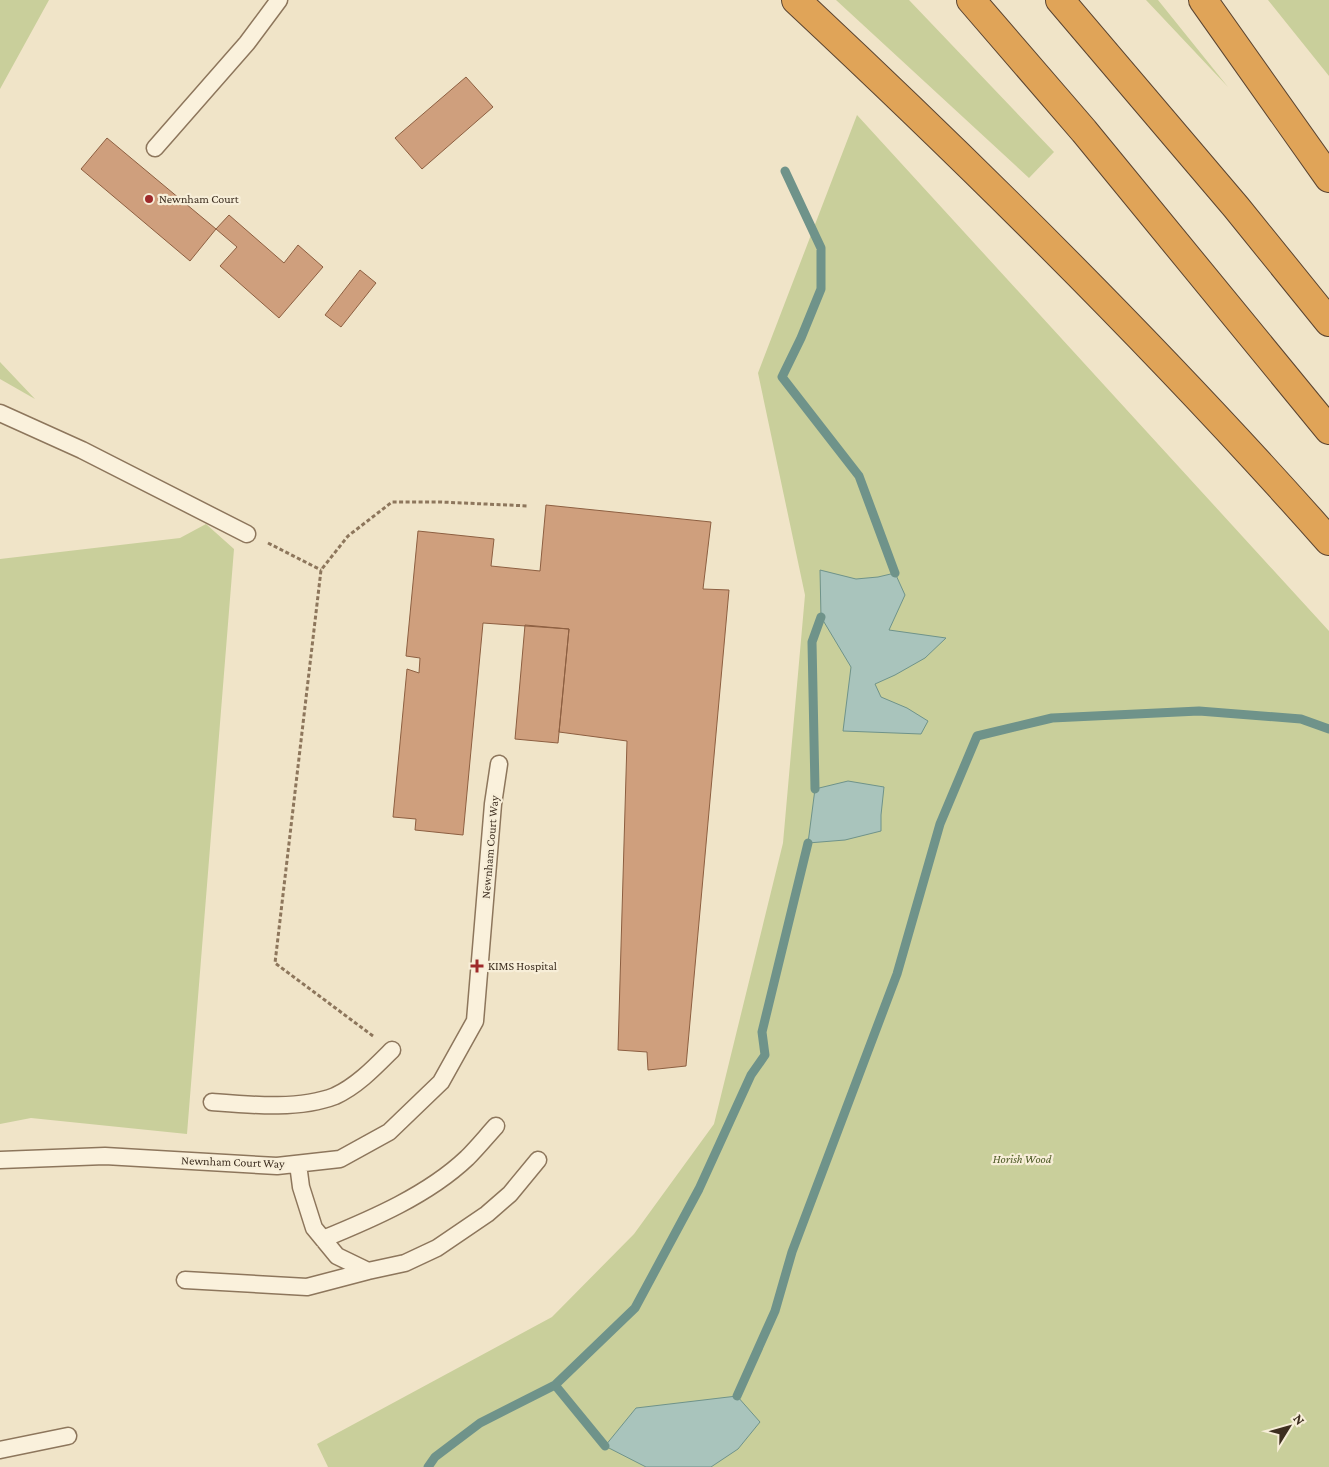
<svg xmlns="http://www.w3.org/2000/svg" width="1329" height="1467" font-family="'Crimson Pro',serif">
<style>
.green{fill:#c9cf9b}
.water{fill:#a9c4bc;stroke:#6f938a}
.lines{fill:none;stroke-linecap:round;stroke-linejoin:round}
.stream{stroke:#6f938a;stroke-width:9}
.building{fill:#cf9f7d;stroke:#8d5f41}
.lane-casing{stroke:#8d765c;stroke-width:19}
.highway-casing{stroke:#5b4430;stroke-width:30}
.path{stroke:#8d765c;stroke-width:3;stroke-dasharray:4 2.5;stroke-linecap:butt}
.lane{stroke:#faf1dc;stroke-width:16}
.highway{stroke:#e0a458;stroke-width:28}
.poi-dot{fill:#9e2a2b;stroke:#f7eed8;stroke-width:2}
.labels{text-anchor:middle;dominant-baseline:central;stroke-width:4.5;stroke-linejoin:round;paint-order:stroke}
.poi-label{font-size:12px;fill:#3d2e20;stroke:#f7eed8;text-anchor:start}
.street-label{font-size:12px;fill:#3d2e20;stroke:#f7eed8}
.park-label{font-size:12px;font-style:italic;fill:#4d5a26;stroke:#f7eed8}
</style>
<rect width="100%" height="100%" fill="#f0e4c8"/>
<path class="green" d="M0,0h49l-49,89z
M836,0h73l145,152 -25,26z
M1146,0h12l70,87z
M1268,0h61v76z
M857,115l472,516v836h-1001l-11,-23 235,-127 82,-83 80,-110 69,-281 22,-248 -47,-222z
M0,362l35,37 -35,-20z
M206,524l28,25 -47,585 -156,-16 -31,6v-565l180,-21z"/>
<path class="water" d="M820,570l36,9 22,-2 17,-4 10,22 -16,35 57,8 -21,20 -30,17 -20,9 6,13 26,11 21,13 -7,13 -78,-3 8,-64 -30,-50z
M848,781l36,6 -3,28v16l-36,9 -37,3 7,-54z
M737,1396l23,26 -22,27 -27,18h-65l-41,-21 31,-38z"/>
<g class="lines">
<path class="stream" d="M785,171l36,77v41l-20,49 -19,39 77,99 36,97
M815,789l-3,-147 9,-25
M555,1385l50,61
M737,1396l38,-85 17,-59 105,-278 43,-150 37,-88 75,-18 147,-7 102,8 28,10
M428,1467l7,-10 45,-34 75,-38 80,-77 64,-119 52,-114 14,-20 -3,-23 46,-189"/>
</g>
<path class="building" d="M466,77l27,30 -71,62 -27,-31z
M107,138l109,91 -26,32 -109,-92z
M229,215l55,48 14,-18 25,22 -44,51 -59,-52 17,-19 -21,-18z
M360,270l16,13 -35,44 -16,-12z
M546,505l165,17 -8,67 26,1 -43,476 -38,4 -1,-18 -29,-2 9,-309 -68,-9 10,-103 -86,-6 -20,212 -48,-5 1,-11 -23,-2 14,-148 12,4 1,-15 -14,-2 12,-125 76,8 -3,27 49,5z
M525,625l44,4 -11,114 -43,-4z"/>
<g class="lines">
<g class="lane-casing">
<path id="lane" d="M155,148l92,-105 32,-43
M0,413l82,37 165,84
M212,1102c38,3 87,8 123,-6 22,-10 40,-29 57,-46
M0,1160l105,-4 172,10 63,-7 49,-27 52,-50 34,-61 18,-217 6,-40
M298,1164l3,23 13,41 23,28 31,15 37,-8 32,-15 50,-34 23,-20 28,-34
M323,1239c49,-20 105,-44 144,-81 10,-10 19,-21 29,-32
M185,1280l122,7 61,-16
M0,1450l68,-14"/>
</g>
<g class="highway-casing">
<path id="highway" d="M796,0c185,173 365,351 533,541
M971,0l113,131 245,299
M1060,0l176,207 93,115
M1203,0l126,178"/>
</g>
<path class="path" d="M268,543l53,27
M373,1036l-98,-73 46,-393 27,-34 44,-34h49l88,4"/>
<use href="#lane" class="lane"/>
<use href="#highway" class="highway"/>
</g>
<g class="poi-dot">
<circle cx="149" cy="199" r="5"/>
<path d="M474.5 958.5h5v5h5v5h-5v5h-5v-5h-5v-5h5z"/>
</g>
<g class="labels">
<g class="poi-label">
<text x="159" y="199">Newnham Court</text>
<text x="488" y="966">KIMS Hospital</text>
</g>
<g class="street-label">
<text transform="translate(490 847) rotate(-85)">Newnham Court Way</text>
<text transform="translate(233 1162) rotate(2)">Newnham Court Way</text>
</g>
<g class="park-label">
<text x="1022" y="1159">Horish Wood</text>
</g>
</g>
<g transform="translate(1289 1427) rotate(53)" stroke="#f7eed8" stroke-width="4" paint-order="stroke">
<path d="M0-4L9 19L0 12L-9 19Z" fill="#3d2e20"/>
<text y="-8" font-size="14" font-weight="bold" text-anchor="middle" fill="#3d2e20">N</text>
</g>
</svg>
